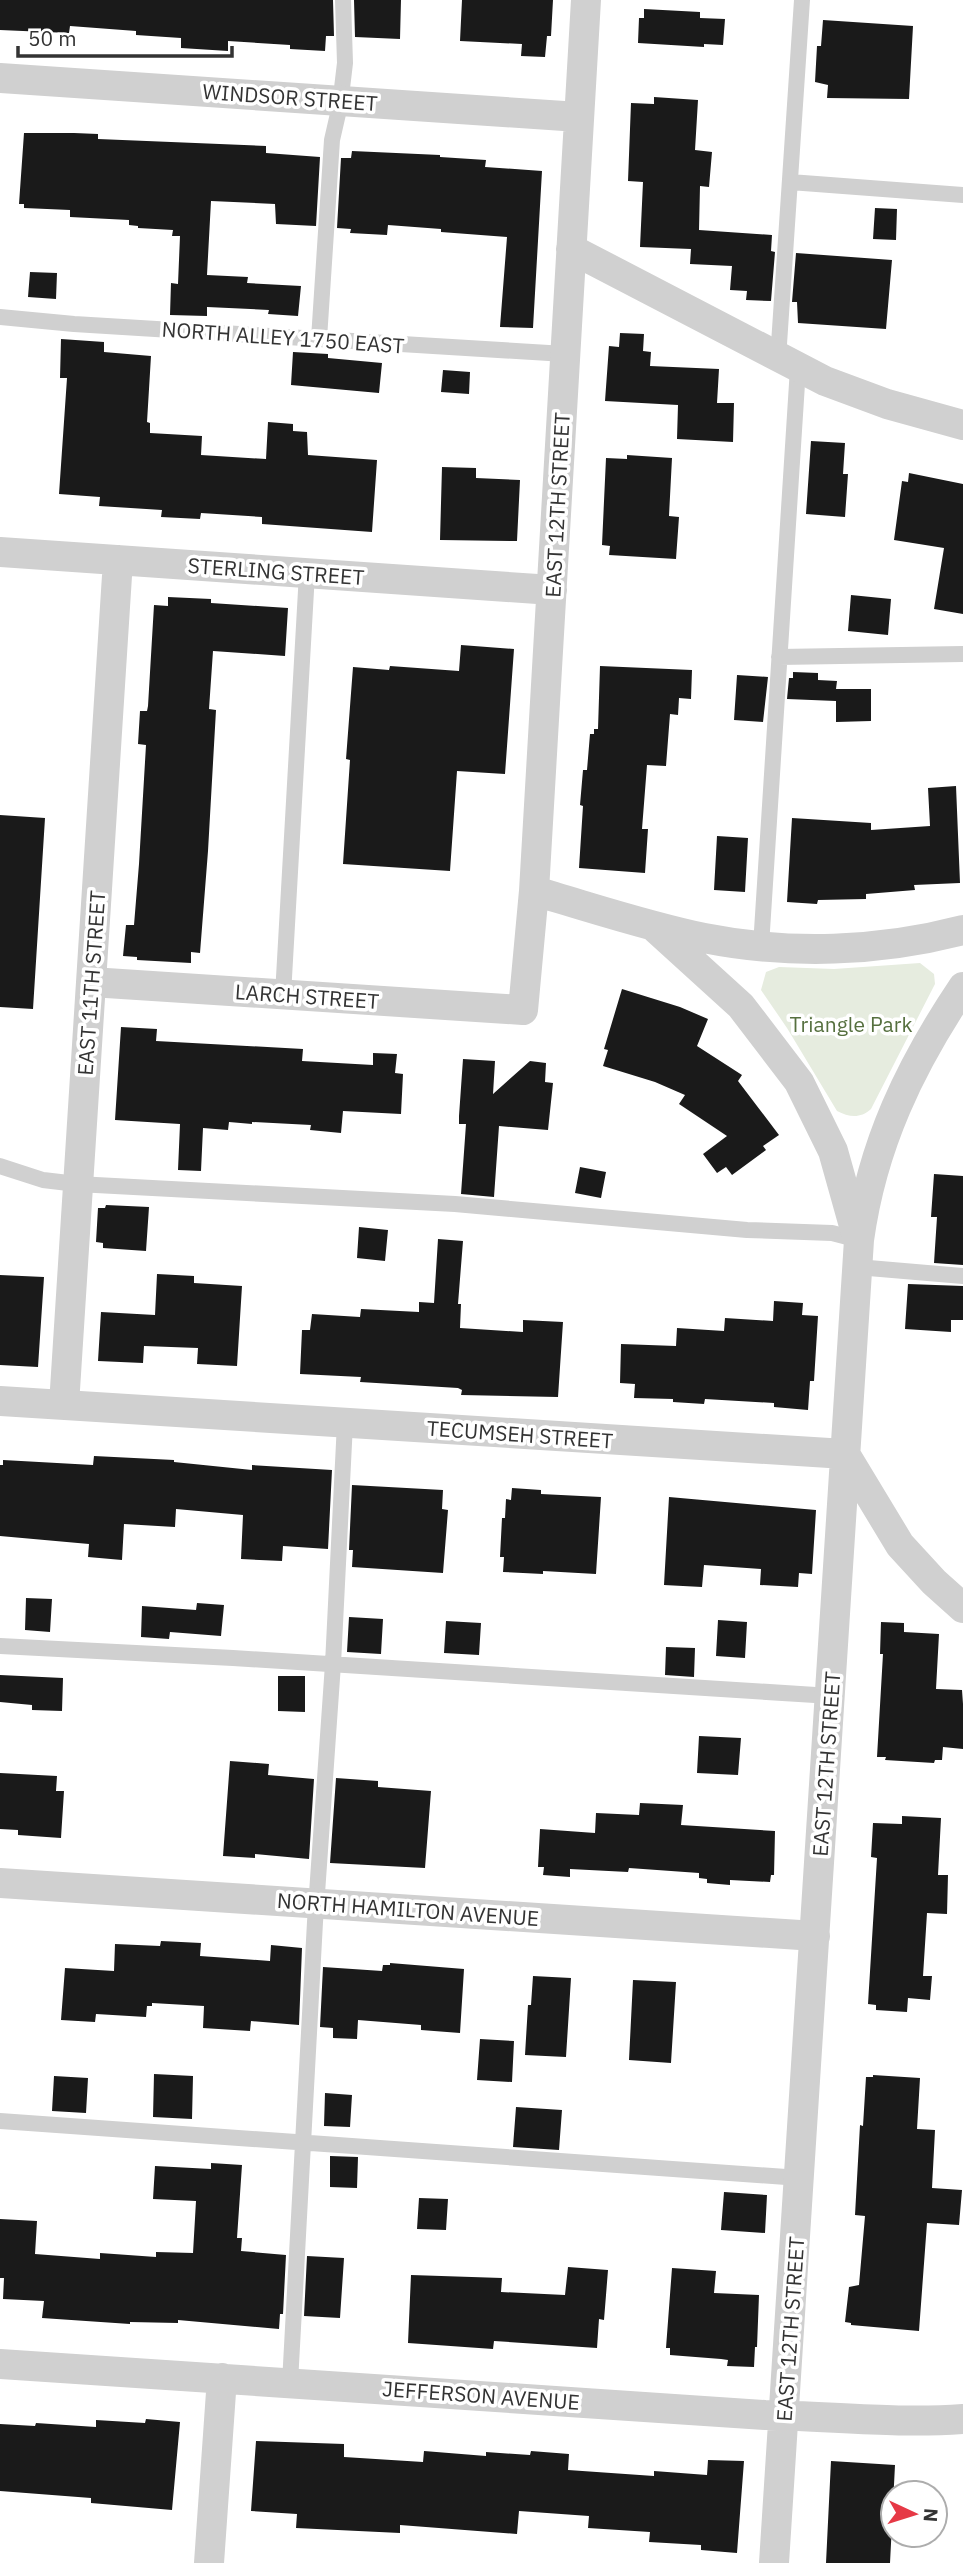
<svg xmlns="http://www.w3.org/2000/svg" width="963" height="2563" font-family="'IBM Plex Sans',sans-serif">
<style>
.green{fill:#e6ecdf}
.building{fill:#1a1a1a}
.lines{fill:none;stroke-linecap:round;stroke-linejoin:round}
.service{stroke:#d0d0d0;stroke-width:16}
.minor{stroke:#d0d0d0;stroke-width:30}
.labels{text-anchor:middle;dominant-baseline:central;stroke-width:7;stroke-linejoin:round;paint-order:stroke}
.street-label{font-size:21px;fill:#333;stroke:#fff}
.park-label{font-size:21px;fill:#56703f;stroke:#fff}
</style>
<rect width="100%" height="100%" fill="#fff"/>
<path class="green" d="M920,963l14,11 1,10 -64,125c-11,10 -22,8 -34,2l-50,-83 -26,-38 5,-18 13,-5 55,2z"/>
<path class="building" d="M0,0h333l1,36h-8l-1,15 -35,-2v-4l-62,-4v10l-47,-3v-10l-45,-3v-4l-66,-5 -1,7 -69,-3z
M354,0h47l-1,39 -45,-2z
M462,0h91l-2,36h-4l-2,21 -24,-1 1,-12 -62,-3z
M644,9l56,3v6l25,1 -2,26 -19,-1v3l-66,-4 1,-25h5z
M823,20l90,6 -4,73 -82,-1 1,-13 -13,-3 2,-36h4z
M654,97l44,3 -3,50 17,2 -3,35 -9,-1 -1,44 73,5 -1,16 4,1 -4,49 -25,-1 1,-9 -17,-1 2,-24 -42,-2 1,-15 -51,-2 3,-65 -15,-1 3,-78 23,1z
M24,133h50l24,1v5l168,7v7l54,4 -4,69 -40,-2 -1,-20 -64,-3 -4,74 41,2 -1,6 54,3 -3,30 -30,-2 1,-4 -62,-3v9l-37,-1 1,-32 7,1 2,-48h-8l1,-6 -35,-2v-2l-9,-1v-5l-59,-3v-7l-46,-2v-4h-5z
M352,151l88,4v2l46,3 -1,7 57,4 -9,157 -33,-1 7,-90 -66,-5v-3l-53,-4 -1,10 -37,-2 1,-4 -14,-1 4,-70h10z
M875,208l22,1 -1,31 -23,-1z
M796,253l96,7 -6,69 -88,-6 -1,-21h-5z
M30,272l27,1 -1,26 -28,-2z
M620,333l24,1 -1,17 8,1 -1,14 69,3 -2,34h17l-1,39 -56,-3 1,-34 -73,-4 4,-55 10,1z
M61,339l43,3v10l47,4 -4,66 3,1v10l52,3 -1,19 65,4 2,-37 25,2v7l14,1 1,23 69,5 -5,72 -110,-8v-7l-61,-4 -1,6 -39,-2 1,-7 -63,-4 1,-9 -41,-3 8,-116h-7z
M293,352l35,2v4l54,5 -3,30 -88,-8z
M443,370l27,2 -1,22 -28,-2z
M811,441l34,2 -2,31h5l-3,43 -39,-3z
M627,455l45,3 -3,58 10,1 -3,42 -67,-4 1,-9 -8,-1 4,-87 21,1z
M442,467l34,1v10l44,2 -3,61 -77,-1z
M909,473l54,11v130l-29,-5 10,-61 -50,-8 8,-59 6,1z
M851,595l40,4 -3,36 -40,-4z
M168,597l43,2v4l77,5 -3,48 -72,-5 -4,58 7,1 -8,141 -8,102 -9,-1v11l-54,-3v-3l-14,-1 3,-31h8l5,-61 7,-119 -8,-1 2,-33h7l1,-5 6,-101 14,1z
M461,645l53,4 -9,125 -48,-3 -7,100 -107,-7 7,-104 -4,-1 7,-92 36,3 1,-4 69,5z
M600,666l92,4 -1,29 -12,-1 -1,17 -8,-1 -4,52 -19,-1 -5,64h6l-3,44 -66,-5 4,-62 -3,-1 3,-35h4l3,-36h4v-5h4z
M793,672l25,1v7l19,1 -1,8h35v32l-35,1v-29v8l-49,-2 2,-21h4z
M737,675l31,2 -5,45 -29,-2z
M956,786l4,97 -46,2 1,5 -49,4v5l-48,1 -1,4 -30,-2 5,-84 79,5v7l59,-4 -2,-38z
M0,815l45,3 -12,191 -33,-2z
M717,836l31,2 -3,54 -31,-2z
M622,989l58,18 28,12 -11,27 45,29 -4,6 41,54 -16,11 3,4 -34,25 -6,-8 -9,6 -14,-19 24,-18 -48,-32 6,-9 -30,-13 -52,-16 5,-16 -4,-1z
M121,1027l36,2 -1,12 147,8 -1,12 71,4v-12l24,1 -2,19 8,1 -2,40 -58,-3 -2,22 -31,-3 1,-5 -59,-3v2l-23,-2 -1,8 -25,-2 -2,43 -23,-1 2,-46 -65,-4z
M463,1059l32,2 -2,33 37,-33 16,2 -1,19 8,1 -5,47 -49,-4 -5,71 -33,-3 5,-70h-7v-8z
M580,1167l26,5 -5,26 -26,-5z
M934,1174l29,2v89l-29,-2 3,-46h-6z
M106,1205l43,2 -3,44 -43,-3v-5l-7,-1 2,-34h7z
M359,1227l29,3 -3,31 -28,-3z
M438,1239l25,2 -5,63h3l-1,24 63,4v-12l40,2 -5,75 -97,-2 1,-5 -4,-2 -98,-6 1,-5 -61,-3 2,-44h8l2,-16 48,3 1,-8 58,3v-10l15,1z
M157,1274l37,2v7l48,3 -5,80 -40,-2 1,-16 -54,-2 -1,17 -45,-2 3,-49 54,3z
M0,1275l44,2 -6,90 -38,-2z
M908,1284l55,2v34h-12v12l-46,-3z
M774,1301l29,2 -1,12 16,1 -4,65h-4l-2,29 -34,-3v-4l-69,-4 -1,5 -31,-2v-3l-39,-1 1,-14 -15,-1 1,-39 55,2 1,-18 47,3 1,-13 48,3z
M94,1456l80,4v2l78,8v-5l80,5 -4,79 -45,-3 -1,15 -41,-2 2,-44 -67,-6 -1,18 -51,-3 -2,36 -34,-3 1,-13 -89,-8v-71h3v-5l90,5z
M352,1485l91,5 -1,19 6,1 -5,63 -91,-6 1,-17h-4z
M512,1488l29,2v4l60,3 -5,77 -53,-3v3l-40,-2 1,-15h-4l2,-39h3l1,-19 5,1z
M669,1497l147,13 -4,64 -13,-1 -1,14 -38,-2 1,-16 -57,-4 -2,22 -38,-2z
M26,1598l26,1 -2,33 -25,-2z
M197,1603l27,2 -3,31 -51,-4 -1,7 -28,-2 1,-31 54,4z
M349,1617l34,2 -2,35 -34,-2z
M718,1620l29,2 -2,36 -29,-2z
M446,1621l35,2 -2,32 -35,-2z
M881,1622l23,1v9l35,2 -3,55 26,1 1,14v45l-20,-2 -1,13h-7l-1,3 -49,-3 1,-3h-9l6,-103h-3z
M666,1647l29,1 -1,29 -29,-2z
M0,1675l63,3 -1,33 -30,-1v-5l-32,-3z
M278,1676h27v36l-27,-1z
M699,1736l42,2 -3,37 -41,-2z
M230,1761l39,3 -1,11 46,4 -5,80 -54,-5v4l-32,-2z
M0,1773l57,3 -1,15h8l-3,47 -43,-3v-5l-18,-1z
M336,1778l42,3v6l53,4 -6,77 -95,-5z
M640,1803l43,2 -2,20 94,6 -1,44h-3l-1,7 -40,-2v5l-23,-2v-4l-8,-1v-5l-70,-5 -1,4 -58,-3v8l-27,-2 1,-8h-6l2,-38 55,4 1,-20 43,2z
M902,1816l39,2 -3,57h10l-1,39 -20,-1 -4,63h9l-2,24 -22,-2 -1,14 -31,-2v-5l-8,-1 9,-146 -6,-1 2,-34 29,1z
M161,1941l40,2 -1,13 70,5 1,-16 31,3 -3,77 -48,-4 -1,10 -47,-3 1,-22 -52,-3v3h-5l-1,11 -50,-3 -1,8 -34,-2 4,-52 49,3 1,-27 45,2z
M390,1963l74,6 -4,64 -39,-3v-5l-63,-5 -1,19 -24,-1v-10l-13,-1 3,-60 59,4 1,-6h7z
M533,1976l38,2 -5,79 -41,-2 3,-50h3z
M633,1980l43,2 -5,81 -42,-3z
M480,2039l34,2 -2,41 -35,-2z
M154,2074l39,2 -1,43 -39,-2z
M873,2075l47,3 -3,51 18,1 -3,58 30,2 -3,35 -32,-2 -8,108 -68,-6v-2l-6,-1 4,-35 10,-2 6,-69 -10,-1 5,-90 3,1 3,-49h7z
M54,2076l34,2 -2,35 -34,-2z
M325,2093l27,2 -2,32 -26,-1z
M516,2107l46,3 -3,40 -46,-3z
M330,2156l28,1 -1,31 -27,-1z
M211,2163l31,2 -5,73h5l-1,13 45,4 -3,59h-3l-1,15 -101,-9v3l-48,-1v2l-88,-6 2,-17 -41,-2 1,-21h-4v-59l37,2 -2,33 65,5v-6l56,4v-5l37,1 3,-52 -43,-2 2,-33 56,3z
M724,2192l43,3 -2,38 -44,-3z
M419,2198l29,1 -2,31 -29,-1z
M307,2256l37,2 -4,60 -36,-2z
M568,2267l40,3 -4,50 -5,-1 -2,29 -103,-7 -1,8 -85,-6 3,-68 91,3 -1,14 64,3z
M672,2268l44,3 -2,22 45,2 -2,52h-2l-1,20 -27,-1 1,-6 -7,-1 -51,-4v-7h-4z
M146,2419l34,3 -8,88 -81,-7v-5l-91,-7v-67l35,2 1,-3 60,4v-7l49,3z
M256,2441l88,3v13l79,5 1,-11 62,5v-4l44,3 1,-4 38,3 -1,16 86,6v-5l53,4 1,-15 36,1 -7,92 -36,-3v-5l-52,-3 1,-10 -62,-4 1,-12 -70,-5 -2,23 -117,-9v8l-104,-5 1,-14 -46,-3z
M831,2461l64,4 -5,98h-64z"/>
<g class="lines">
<path class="service" d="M790,182l173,13
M0,317l74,7 491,30
M319,339l13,-199 8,-35 5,-42 -2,-63
M778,359l24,-359
M779,657l184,-3
M761,946l37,-578
M283,995l24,-422
M0,1166l43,14 34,4 378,20 292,26 85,3 27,7
M857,1267l106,9
M0,1646l233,12 598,38
M0,2121l800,57
M290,2383l25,-461 18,-258 12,-241"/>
<path class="minor" d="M0,78l579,39
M571,249l254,132 62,23 76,21
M0,552l552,38
M534,891c56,16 112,35 170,47 85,17 175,14 259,-8
M653,926l88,80 58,76 34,69 23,82
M91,982l432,28 11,-119 52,-891
M0,1401l845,53 55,91 34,37 29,26
M64,1405l54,-845
M0,1883l815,53
M0,2364l765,51c66,1 132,9 198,4
M209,2563l13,-185
M774,2563l85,-1323c13,-95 51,-174 104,-253"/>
</g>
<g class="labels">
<g class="street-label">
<text transform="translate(290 97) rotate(4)">WINDSOR STREET</text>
<text transform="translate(283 337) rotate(4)">NORTH ALLEY 1750 EAST</text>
<text transform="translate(557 505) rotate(-87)">EAST 12TH STREET</text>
<text transform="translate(276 571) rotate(4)">STERLING STREET</text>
<text transform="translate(91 983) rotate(-86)">EAST 11TH STREET</text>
<text transform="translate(307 996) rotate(4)">LARCH STREET</text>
<text transform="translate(520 1434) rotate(4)">TECUMSEH STREET</text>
<text transform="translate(826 1764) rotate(-86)">EAST 12TH STREET</text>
<text transform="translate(408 1909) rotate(4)">NORTH HAMILTON AVENUE</text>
<text transform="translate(790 2329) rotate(-86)">EAST 12TH STREET</text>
<text transform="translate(481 2395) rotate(4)">JEFFERSON AVENUE</text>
</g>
<g class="park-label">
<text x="851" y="1024">Triangle Park</text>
</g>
</g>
<g transform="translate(914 2514) rotate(94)"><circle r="33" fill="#ffffff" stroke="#adadad" stroke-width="2"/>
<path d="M0-5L12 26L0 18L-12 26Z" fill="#e63946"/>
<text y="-10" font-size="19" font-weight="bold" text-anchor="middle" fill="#333333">N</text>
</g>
<path d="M18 46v10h214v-10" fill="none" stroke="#333333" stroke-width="3.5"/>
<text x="28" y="46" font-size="21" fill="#333333" stroke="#ffffff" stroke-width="5" paint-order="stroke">50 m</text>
</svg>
